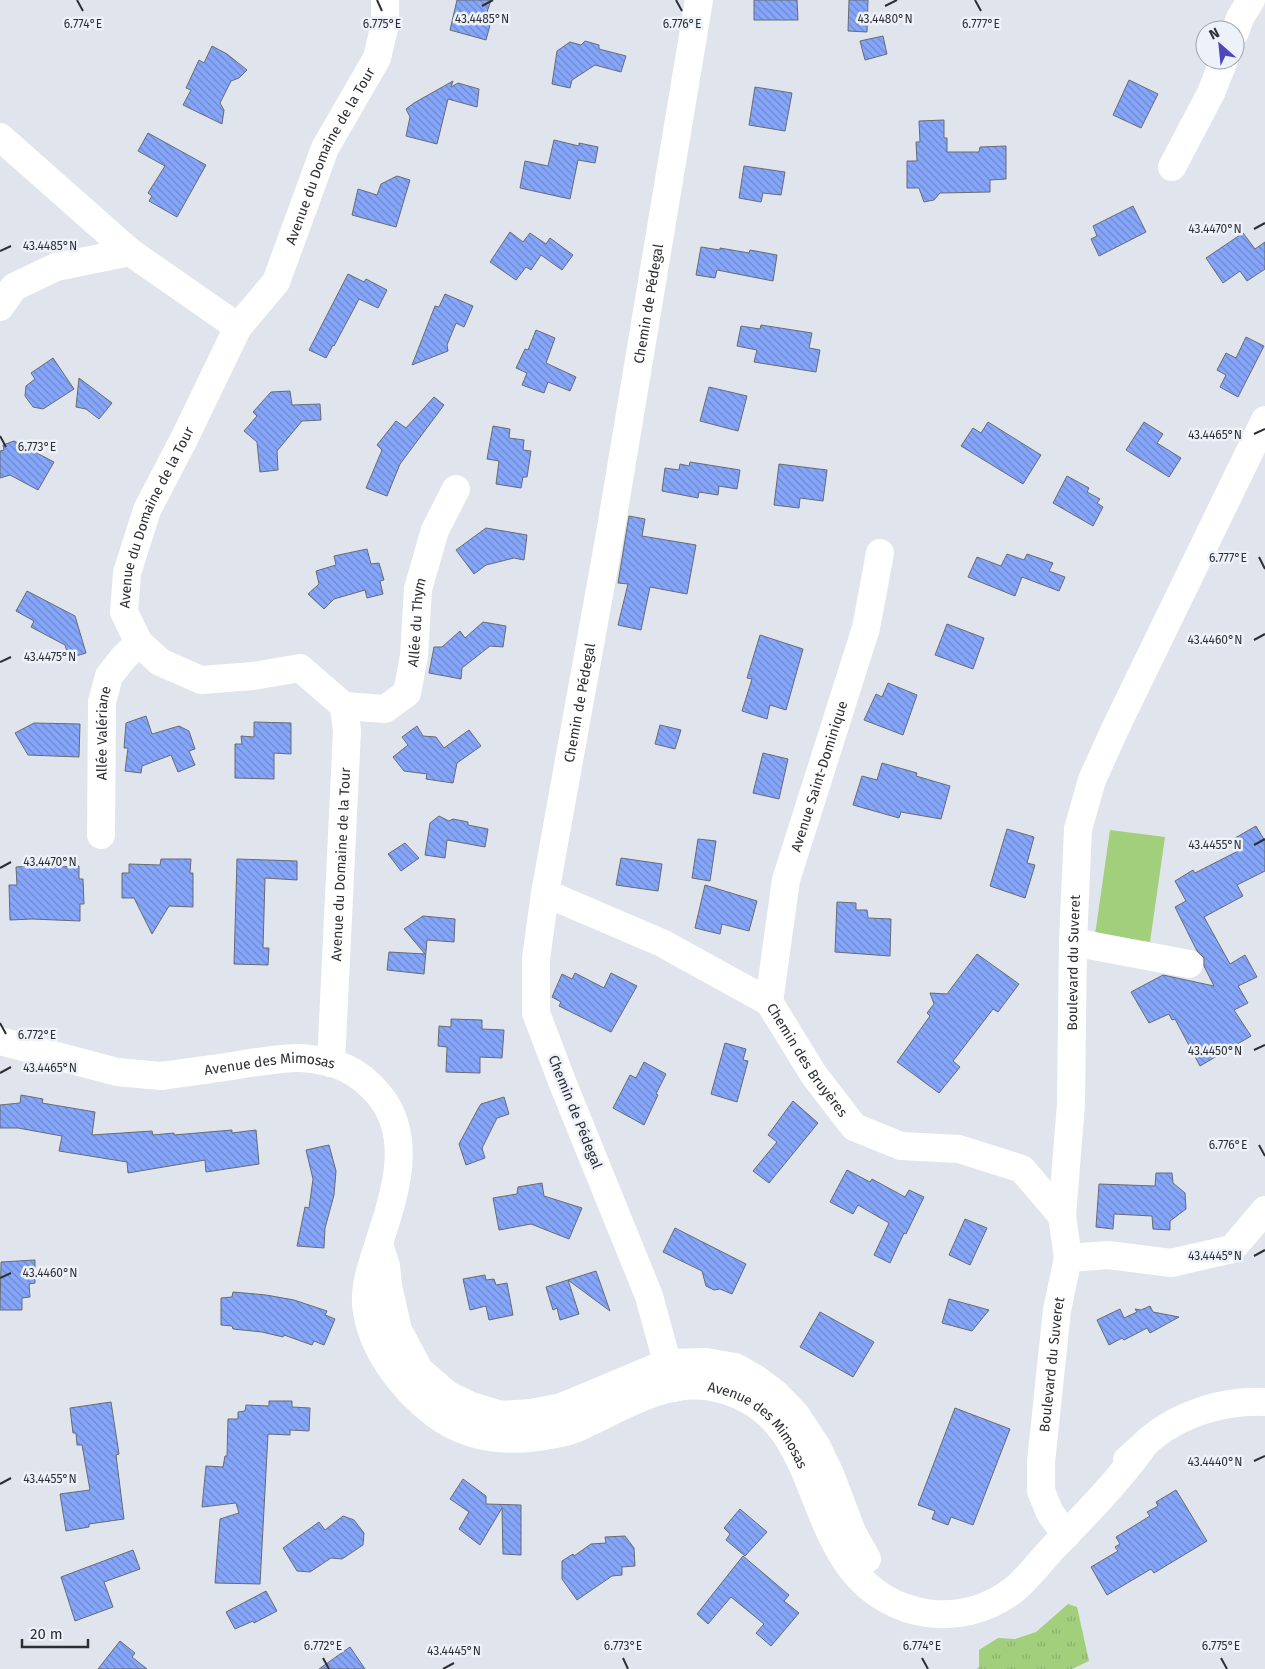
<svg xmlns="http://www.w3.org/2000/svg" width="1265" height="1669" font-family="'Fira Sans',sans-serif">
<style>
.grass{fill:url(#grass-tufts)}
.green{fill:#a1cf7c}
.building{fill:url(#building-back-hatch);stroke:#686b72}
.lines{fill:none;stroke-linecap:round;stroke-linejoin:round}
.minor{stroke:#fff;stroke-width:28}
.ticks{fill:none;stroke:#2d2f32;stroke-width:2}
.labels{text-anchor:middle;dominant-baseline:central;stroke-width:5;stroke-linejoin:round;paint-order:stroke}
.street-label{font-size:14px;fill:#2d2f32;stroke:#edf1f9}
.ticks-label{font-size:12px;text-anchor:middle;fill:#2d2f32;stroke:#edf1f9;stroke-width:5;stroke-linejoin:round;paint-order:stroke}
</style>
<defs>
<pattern id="grass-tufts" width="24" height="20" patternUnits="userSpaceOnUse" patternTransform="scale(1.25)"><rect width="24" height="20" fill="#a1cf7c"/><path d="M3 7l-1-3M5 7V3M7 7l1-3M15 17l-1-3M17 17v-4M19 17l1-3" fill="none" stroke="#8bb26c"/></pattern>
<pattern id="building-back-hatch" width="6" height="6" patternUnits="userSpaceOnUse" patternTransform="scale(1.25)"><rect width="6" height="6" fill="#85a6fa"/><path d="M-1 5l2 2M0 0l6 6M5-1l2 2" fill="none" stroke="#6d88cb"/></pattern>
</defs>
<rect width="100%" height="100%" fill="#e0e4ec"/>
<path class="grass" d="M1068,1604l9,3 12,54 -17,8h-95l2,-2v-17l19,-12 17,1 21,-7z"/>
<path class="green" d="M1110,830l55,7 -15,105 -55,-7z"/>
<path class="building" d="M457,0h34l-4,12 6,2 -7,26 -36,-10z
M754,0h43l1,20h-44z
M849,0h19l-1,32 -19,-1z
M883,36l4,18 -22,6 -5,-19z
M585,41l14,4v4l27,7 -5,16 -26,-7 -23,15 -2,8 -18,-4 5,-33 13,-9 11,3z
M212,46l15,8 20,16 -8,8 -8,3 -11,22 4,7 -2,14 -39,-19 8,-15 -5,-2 13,-28 5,3z
M1129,80l29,14 -17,34 -28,-13z
M453,81l-2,6 7,-4 21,6 -2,18 -29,-8 -11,45 -31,-8 4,-19 -4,-8 8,-6z
M755,87l37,6 -7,38 -36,-6z
M944,120v18h3v14h32l1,-5 26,-1v33l-16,1v12l-50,1 -6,7 -10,2 -5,-14h-12v-27h10l-1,-19h4l-1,-21z
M148,133l58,32 -29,52 -28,-16 3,-5 -4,-3 17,-27 -27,-15z
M554,140l25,6v-3l19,4 -3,16 -17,-3 -8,39 -50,-11 5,-27 23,5z
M744,166l41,6 -4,23 -18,-2 -2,9 -22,-4z
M397,176l13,4 -14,47 -44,-12 6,-26 19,6 4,-11z
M1133,206l13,26 -47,24 -8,-17 6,-3 -4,-10z
M510,232l13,10 7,-9 16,11 4,-6 23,17 -11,15 -21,-15 -10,15 -5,-3 -10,13 -26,-18z
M1243,233l12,16 10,-7v27l-18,12 -7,-10 -17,12 -17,-25z
M701,247l19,3v-2l29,5 1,-3 27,5 -4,26 -56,-11 -2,8 -19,-3z
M348,274l16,8 2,-3 21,11 -9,18 -19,-9 -25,47 -1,-1 -7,13 -17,-8z
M445,294l28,12 -9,21 -8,-4 -9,22 1,6 -36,14 23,-59 4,1z
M761,325l51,8 -3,15 11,2 -4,22 -62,-10 3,-12 -20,-4 4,-20 19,3z
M536,330l19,8 -9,25 30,14 -6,14 -22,-9 -4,11 -22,-8 5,-12 -11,-5 9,-19 3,1z
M1246,337l18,9 -26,51 -18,-10 6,-12 -9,-5 9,-17 10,5z
M53,358l21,31 -31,20 -10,-2 -8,-11 1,-10 9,-7 -4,-6z
M79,378l33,25 -13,16 -13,-10 -10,-2z
M709,387l38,9 -9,35 -38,-10z
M290,391l2,14 28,-1 1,16 -19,1 -25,30 1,19 -18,2 -3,-30 -13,-11 13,-15 -4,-4 18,-20z
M434,397l10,8 -44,59 -13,32 -21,-8 16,-38 -5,-5 19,-24 10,7z
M988,422l53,33 -18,29 -62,-38 12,-18 8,5z
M1144,422l19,12 -6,9 24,15 -12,19 -43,-27z
M493,426l17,3 -1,9 15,2 -1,10 8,1 -4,26h-4l-2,11 -25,-4 3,-23 -12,-2z
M14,441l40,21 -16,28 -28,-15 -10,3v-27l4,-1 -1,-5z
M690,462l50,8 -3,19 -18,-3 -1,9 -19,-3 -1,6 -36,-7 3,-23 14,2 1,-6 9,2z
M779,464l48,6 -4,31 -23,-3 -1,10 -25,-3z
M1067,476l22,12 -2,4 13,7 -3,4 6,4 -10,19 -40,-23z
M629,516l16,3 -3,17 54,9 -9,49 -37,-7 -9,43 -23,-5 10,-41 -10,-1z
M486,528l41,7 -3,25 -10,-2 -28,7 -12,9 -18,-24z
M367,549l4,15 8,-1 5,17 -4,1 3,13 -16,4 -2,-8 -31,9 -10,10 -16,-15 11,-10 -3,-13 20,-6 -2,-9z
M1007,554l17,6 3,-6 26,9 -4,8 16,6 -6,14 -37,-14 -7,19 -47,-19 9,-20 24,9z
M27,591l48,25 11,37 -17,5 -4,-13 -34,-18 3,-6 -18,-10z
M483,622l23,4 -3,21 -13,-1 -28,22 -1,11 -32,-6 5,-26h8l18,-16 5,7z
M947,624l37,14 -11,31 -38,-14z
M760,635l43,14 -17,61 -16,-5 -3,14 -25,-8 10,-32 -5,-1z
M888,683l29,12 -14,40 -39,-15 12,-26 6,3z
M146,716l6,18 27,-8 10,5 6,18 -6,2 6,14 -17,7 -7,-17 -29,11 -1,7 -16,-2 3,-23h-4l2,-25z
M254,722l37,1v31l-17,-1v26l-39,-1v-34h7l-1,-8 13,1z
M34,723l46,1 -1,33 -51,-2 -13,-22z
M660,725l21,5 -6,19 -20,-5z
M417,726l6,10 13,1 8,11 25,-18 12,16 -24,17 -4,20 -27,-4 1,-5 -23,-3 -11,-14 15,-12 -6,-8z
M763,753l25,6 -9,40 -26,-6z
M882,763l35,10 -1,3 34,10 -9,33 -40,-7 -2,6 -46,-13 9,-29 15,4z
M439,816l10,5 4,-2 15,3v3l20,4 -3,18 -38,-7 -2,18 -20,-3 5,-32z
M1256,826l9,15v30l-28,14 6,11 -39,21 26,47 15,-9 12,22 -19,9 10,17 -14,7 17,26 -51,30 -25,-47 -3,1 -3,-6 -20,9 -18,-31 32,-17 51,11 -10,-20v-8l-7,-7 -22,-44 11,-6 -11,-20 18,-11 2,3 47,-24 -7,-11z
M1007,829l27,8 -7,26 8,2 -10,33 -35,-12z
M698,839l18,2 -6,40 -18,-3z
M405,843l14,15 -18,13 -13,-17z
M621,858l41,6 -4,27 -42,-6z
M161,859h30l-1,14h3v34l-24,-1 -17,28 -18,-36h-12v-25h7v-9l31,1z
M237,859l60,2v19l-32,-2 -2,70h6l-1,17 -34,-1z
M31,862l28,1v4l20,-1v13h4l1,25h-4v17l-48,-2 -22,1 -1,-35h8l-1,-18 15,-1z
M705,885l52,16 -8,30 -27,-7 -2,10 -25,-6z
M837,902l19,1v7h11l1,8 23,1 -1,37 -55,-4z
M423,916l32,3 -1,23 -27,-2 -3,34 -37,-4 2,-18 36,2 -21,-25z
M977,954l42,30 -21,28 -5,-3 -40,52 7,6 -21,26 -42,-31 33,-46 -3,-3 7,-9 -4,-11 17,1z
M575,973l29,15 7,-15 26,13 -26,46 -52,-26 2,-4 -9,-5 10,-23 10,5z
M451,1019l31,1v9l22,1 -2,28 -22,-1v16l-34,-1 1,-25 -9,-1 1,-20 12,1z
M725,1043l21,6 -3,11 5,1 -11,41 -26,-8z
M644,1062l22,12 -10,20 2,1 -14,30 -31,-17 17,-33 6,3z
M21,1095l22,4 -1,4 53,9 -3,23 60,-4 1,4 21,-2v2l58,-5v3l24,-3 3,34 -53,8 -1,-12 -77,13 -1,-11 -68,-11 3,-15 -44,-8h-18v-23l20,-2z
M504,1097l5,17 -12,4 -15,30 3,10 -19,7 -7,-21 20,-37 2,-3z
M793,1101l25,22 -49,60 -16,-12 24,-29 -9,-7z
M329,1145l7,26 -2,24 -9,33 -1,20 -27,-2 8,-39 4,1 4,-29 -7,-29z
M847,1170l23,12 2,-3 33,18 4,-7 15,7 -18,37 -2,-1 -14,30 -16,-8 15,-32 -31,-18 -5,9 -23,-12z
M1156,1173h16l1,10 12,10 1,16 -16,12v9l-17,-1 -1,-13 -38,-2 -1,15 -17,-2 3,-43 56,2z
M542,1183l2,13 38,12 -13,31 -38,-15 -32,6 -6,-32 24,-4 1,-7z
M965,1219l22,9 -17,37 -21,-10z
M675,1228l71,36 -14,30 -12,-5 -6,1 -8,-4 -4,-15 -39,-19z
M35,1260v23l-6,1 1,13 -8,1v12h-22l1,-48z
M596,1271l14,40 -42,-31 11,34 -19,6 -3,-12 -4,2 -7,-23z
M485,1275l1,5 8,-1 2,6 11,-2 6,32 -24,5 -3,-14 -16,4 -7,-31z
M233,1292l33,3 28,5 33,11 -2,4 10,4 -11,26 -10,-4 -2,4 -28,-10 -1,2 -21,-5 -29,-3 -1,-3 -11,-1v-27l11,-1z
M949,1299l40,11 -17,21 -30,-8z
M1150,1306l3,6 26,5 -29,16 -3,-5 -23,12 -2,-2 -13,7 -12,-25 23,-11 4,9 13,-6 -2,-3 6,1z
M820,1312l54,30 -21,35 -53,-30z
M269,1401h23v6l18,1 -1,23 -19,-1v5l-22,-1 -8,150 -45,-1 5,-64 19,-6 -3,-10 -34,4 4,-41 17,1 2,-11h2l1,-37h10v-7l7,-1 1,-6 23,1z
M111,1402l8,52 -3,1 8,64 -35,5v3l-23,4 -6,-37 30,-4 -8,-45h-5l-1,-12h-3l-3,-25z
M955,1408l55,21 -37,96 -22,-8 -3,8 -16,-6 3,-8 -17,-6z
M463,1479l23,17v8l35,1v50l-18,-1 -1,-46 -22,37 -21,-16 10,-17 -19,-13z
M1176,1490l31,51 -53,32 -3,-4 -44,26 -16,-28 27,-16 -3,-4 5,-3 -4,-7 34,-21 -3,-4 11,-6 -2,-4z
M740,1509l27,23 -22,24 -19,-16 4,-6 -6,-6z
M343,1516l11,4 10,13 -1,12 -21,14 -11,-1 -21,14 -13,-1 -14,-23 36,-26 6,8z
M625,1536l9,12 1,18 -13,1v8l-10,1 -35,24 -15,-21v-18l11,-7 1,2 17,-12 15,-1 -1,-6z
M133,1550l7,19 -36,13 9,25 -38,14 -14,-44z
M743,1556l46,39 -5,6 15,12 -28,33 -15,-13 8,-9 -33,-27 -23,27 -11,-10z
M266,1591l11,20 -23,12 -1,-2 -18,8 -9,-17z
M120,1641l15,12 -3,4 15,12h-49z
M350,1647l15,22h-46z"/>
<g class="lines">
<g class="minor">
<path d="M1235,32l5,-14 11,-18"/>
<path d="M0,137l130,115 108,75"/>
<path d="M1172,167l39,-74 13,-33"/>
<path d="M0,307l14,-20 42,-20 74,-15"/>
<path id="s1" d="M344,706l41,3 22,-16 7,-37 4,-67 17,-59 21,-41"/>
<path id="s2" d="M101,835l1,-133 7,-26 15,-19 15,-14"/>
<path id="s3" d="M545,893l117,50 107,59 45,73 40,52 47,19 58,3 63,20 40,47"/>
<path d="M1073,942l116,22"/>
<path id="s4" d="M769,1002l17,-122 80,-252 14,-75"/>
<path id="s5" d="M0,1041l117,31 44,4c30,-4 60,-8 89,-13 17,-2 36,-6 52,-5 34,3 56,11 78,38 35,44 13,103 -2,150 -6,18 -13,38 -12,58 4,44 36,85 70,111 34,25 73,28 114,20 7,-1 15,-2 22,-5 7,-2 13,-6 20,-9 37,-18 78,-42 120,-34 98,19 91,117 139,181 39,51 108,61 160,24 15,-11 28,-29 41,-43 32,-33 63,-64 90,-101"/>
<path id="s6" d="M331,1063l16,-332 -3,-25 -44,-38 -47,8 -52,4 -41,-18 -21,-19 -15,-31 3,-39 20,-63 38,-73 53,-110 38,-45 49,-134 52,-90 8,-34v-24"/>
<path d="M379,1244l7,22 2,20 10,44 22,41 28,24 23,11 30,9 30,-2 31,-6 105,-44 39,-1 29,5 21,12 20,15 20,21 21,32 13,27 22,58 15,27"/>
<path d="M1068,1258l40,-3 63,8 61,-14 33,-39"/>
<path id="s7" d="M674,1388l-25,-92 -86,-212 -27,-71v-54l9,-66 65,-359 89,-534"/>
<path d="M1127,1460c8,-7 16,-14 23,-21 31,-26 75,-39 115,-37"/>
<path id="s8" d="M1066,1535l-16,-22 -9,-22v-29l16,-152 11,-52 -6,-42 9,-112 2,-162 5,-113 14,-49 23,-51 150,-309"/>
</g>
</g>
<path class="ticks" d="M77,0l6,11M377,0l5,11M676,0l6,11M975,0l6,11M482,6l11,-6M885,6l12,-6M1254,229l11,-6M0,251l11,-5M1254,434l11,-5M0,436l6,11M1259,557l6,12M1254,640l11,-6M0,662l11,-5M1254,845l11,-6M0,868l11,-6M0,1023l6,11M1254,1050l11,-5M0,1073l11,-6M1259,1145l6,11M1254,1256l11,-6M0,1278l11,-5M1254,1461l11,-5M0,1484l11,-6M323,1658l6,11M623,1658l5,11M922,1658l6,11M1221,1658l6,11M443,1669l11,-6"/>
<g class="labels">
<g class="street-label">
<text stroke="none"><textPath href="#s6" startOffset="1129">Avenue du Domaine de la Tour</textPath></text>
<text stroke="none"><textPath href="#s7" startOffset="1119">Chemin de Pédegal</textPath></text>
<text stroke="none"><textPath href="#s6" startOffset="724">Avenue du Domaine de la Tour</textPath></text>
<text stroke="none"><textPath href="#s1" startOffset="140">Allée du Thym</textPath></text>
<text stroke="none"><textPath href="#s7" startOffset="714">Chemin de Pédegal</textPath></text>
<text stroke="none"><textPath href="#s2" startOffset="102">Allée Valériane</textPath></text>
<text stroke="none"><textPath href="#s4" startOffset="232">Avenue Saint-Dominique</textPath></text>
<text stroke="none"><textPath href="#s6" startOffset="199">Avenue du Domaine de la Tour</textPath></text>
<text stroke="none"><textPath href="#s8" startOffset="582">Boulevard du Suveret</textPath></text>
<text stroke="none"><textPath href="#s3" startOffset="319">Chemin des Bruyères</textPath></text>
<text stroke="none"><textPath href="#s5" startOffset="275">Avenue des Mimosas</textPath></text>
<text transform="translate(575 1112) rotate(68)">Chemin de Pédegal</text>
<text stroke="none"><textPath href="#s8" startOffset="178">Boulevard du Suveret</textPath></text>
<text stroke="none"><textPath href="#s5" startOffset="1101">Avenue des Mimosas</textPath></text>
</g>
</g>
<g class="ticks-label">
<text x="482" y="23">43.4485°N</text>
<text x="885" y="23">43.4480°N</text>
<text x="83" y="28">6.774°E</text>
<text x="382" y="28">6.775°E</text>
<text x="682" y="28">6.776°E</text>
<text x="981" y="28">6.777°E</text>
<text x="1215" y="233">43.4470°N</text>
<text x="50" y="250">43.4485°N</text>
<text x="1215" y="439">43.4465°N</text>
<text x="37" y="451">6.773°E</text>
<text x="1228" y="562">6.777°E</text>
<text x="1215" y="644">43.4460°N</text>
<text x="50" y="661">43.4475°N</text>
<text x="1215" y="849">43.4455°N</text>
<text x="50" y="866">43.4470°N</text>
<text x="37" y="1039">6.772°E</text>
<text x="1215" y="1055">43.4450°N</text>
<text x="50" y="1072">43.4465°N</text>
<text x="1228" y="1149">6.776°E</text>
<text x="1215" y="1260">43.4445°N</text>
<text x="50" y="1277">43.4460°N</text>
<text x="1215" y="1466">43.4440°N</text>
<text x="50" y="1483">43.4455°N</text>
<text x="323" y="1650">6.772°E</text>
<text x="623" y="1650">6.773°E</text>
<text x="922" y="1650">6.774°E</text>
<text x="1221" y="1650">6.775°E</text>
<text x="454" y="1655">43.4445°N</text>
</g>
<g transform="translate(1220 45) rotate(333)"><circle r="24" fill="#edf1f9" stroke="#a0a3a9"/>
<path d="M0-4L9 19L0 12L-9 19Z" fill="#5045bd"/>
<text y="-8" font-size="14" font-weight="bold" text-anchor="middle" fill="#2d2f32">N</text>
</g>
<path d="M22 1639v8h66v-8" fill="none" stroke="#2d2f32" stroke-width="2.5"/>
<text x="30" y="1639" font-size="15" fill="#2d2f32" stroke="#edf1f9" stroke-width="4" paint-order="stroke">20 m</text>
</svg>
